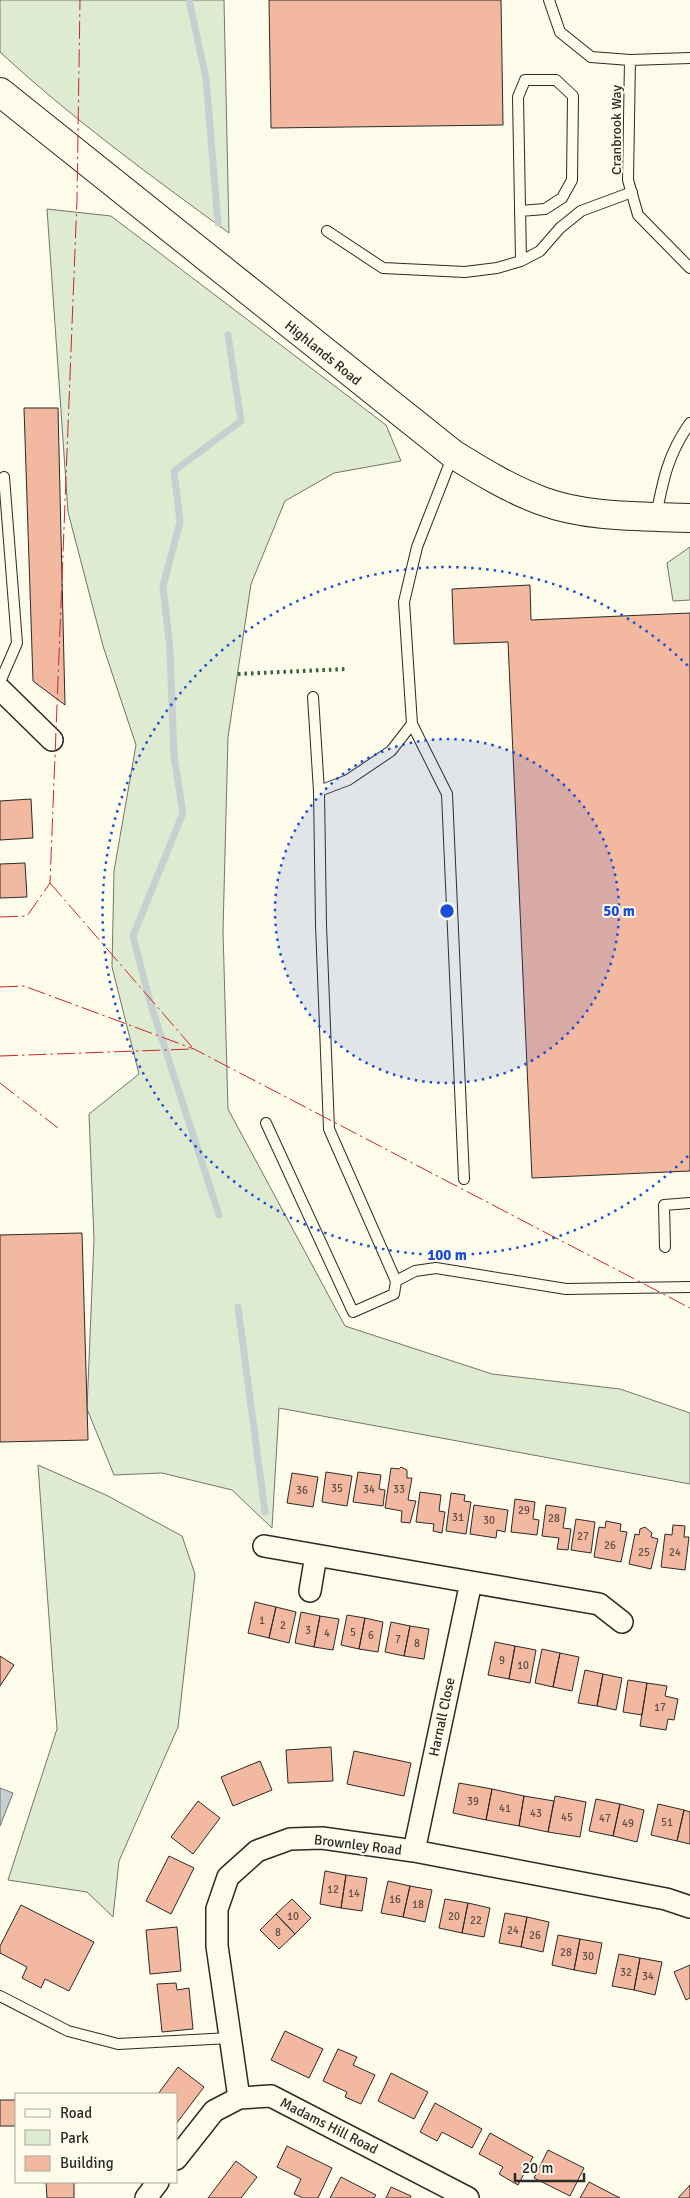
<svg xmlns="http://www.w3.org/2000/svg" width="690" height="2198" font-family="Signika,sans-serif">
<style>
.green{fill:#deebd1;stroke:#74746e}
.water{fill:#c7d0d0;stroke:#74746e}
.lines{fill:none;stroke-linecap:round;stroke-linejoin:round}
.stream{stroke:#c7d0d0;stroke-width:7}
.building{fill:#f2b8a0;stroke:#2b2b2b}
.lane-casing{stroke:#2b2b2b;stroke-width:12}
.street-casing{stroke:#2b2b2b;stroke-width:24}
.secondary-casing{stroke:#2b2b2b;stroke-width:30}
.lane{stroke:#fdfbea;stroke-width:10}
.street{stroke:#fdfbea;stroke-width:21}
.secondary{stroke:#fdfbea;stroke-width:28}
.hedge{stroke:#34623c;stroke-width:4;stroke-dasharray:2.5 4;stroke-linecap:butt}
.power{stroke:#c62828;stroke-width:1;stroke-dasharray:18 4 2.5 4;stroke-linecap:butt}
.ring{fill:none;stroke:#1d4ed8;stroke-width:2.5;stroke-dasharray:2.5 5}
.labels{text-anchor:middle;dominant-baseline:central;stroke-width:4;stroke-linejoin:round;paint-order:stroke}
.number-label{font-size:11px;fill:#5d4e48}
.street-label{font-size:14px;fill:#2b2b2b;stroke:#fdfbea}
.centre{fill:#1d4ed8;stroke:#fdfbea;stroke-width:2.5}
.ring-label{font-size:15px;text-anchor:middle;font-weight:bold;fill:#1d4ed8;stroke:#fdfbea;stroke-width:4;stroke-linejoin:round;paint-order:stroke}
</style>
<rect width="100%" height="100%" fill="#fdfbea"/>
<path class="green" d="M0,0h224l5,233c-78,-57 -158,-115 -229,-181z
M47,209l64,7 275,209 15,36 -67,12 -49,28 -34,83 -23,153 -5,194 5,178 117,217 147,48 128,15 70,24v71l-411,-76 -7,120 -40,-38 -70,-17 -48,2 -27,-66 7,-170 -5,-125 50,-40 -27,-107 2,-96 22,-126 -33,-99 -35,-134z
M690,547v53l-17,1 -6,-38z
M38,1465l70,31 74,40 13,38 -17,153 -59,134 -6,56 -26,-25 -79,-12 49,-151z"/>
<path class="water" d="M0,1788l13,5 -13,33z"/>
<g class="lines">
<path class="stream" d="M189,0l17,78 12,145
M219,1215l-69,-213 -17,-66 50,-123 -9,-57 -4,-106 -7,-64 17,-64 -6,-51 67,-50 -13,-86
M238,1307l27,205"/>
</g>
<path class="building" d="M269,0h232l2,125 -232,3z
M24,408h34l7,297 -32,-24z
M530,585l1,35 159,-7v558l-158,7 -24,-536 -54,2 -2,-55z
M31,799l2,39 -33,2v-39z
M25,863l2,34 -27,1v-34z
M82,1233l6,207 -88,2v-207z
M401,1467l6,3v8h5l-4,22 8,1 -6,22 -9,-1 1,-11 -17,-3 6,-40 8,1z
M326,1472l26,4 -5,30 -25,-4z
M358,1472l23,3 -2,14 6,1 -2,16 -30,-4z
M292,1473l26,4 -5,30 -26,-4z
M420,1492l21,3 -2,16 6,1 -3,21 -9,-2 1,-7 -18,-2z
M451,1493l14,2 -1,6 7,1 -5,32 -20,-3z
M515,1499l20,3 -2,17 6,1 -2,15 -26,-3z
M474,1505l34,5 -3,22 -8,-2 -1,8 -26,-4z
M546,1505l20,3 -3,20 8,1 -3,21 -11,-1 2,-11 -17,-2z
M576,1519l19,3 -4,31 -20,-3z
M606,1521l15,3 -1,7 7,1 -6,30 -27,-5 5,-30 6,1z
M673,1525l12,1 -1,11h5l-4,33 -24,-3 4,-33 7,1z
M645,1527l7,6 -1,4 7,2 -7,30 -22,-5 6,-30 4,1 1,-6z
M255,1602l21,5 -7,31 -21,-5z
M276,1607l20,5 -7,31 -20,-5z
M301,1612l19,4 -6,31 -19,-4z
M347,1615l18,3 -6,31 -18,-4z
M320,1616l19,3 -6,31 -19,-3z
M365,1618l18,4 -5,30 -19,-3z
M391,1622l19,4 -6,30 -19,-4z
M410,1626l19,3 -5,30 -20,-3z
M495,1642l20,4 -6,33 -21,-4z
M515,1646l21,4 -6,33 -21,-4z
M542,1649l18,4 -7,34 -18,-4z
M560,1653l19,4 -7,34 -19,-4z
M0,1656l14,9 -14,21z
M585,1670l18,4 -6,32 -19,-3z
M603,1674l19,4 -6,32 -19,-4z
M628,1680l19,3 -5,32 -19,-3z
M647,1683l20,3 -2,10 13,3 -4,21 -6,-1 -2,11 -26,-4z
M331,1747l2,34 -45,2 -2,-33z
M354,1751l57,12 -7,33 -57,-12z
M260,1761l12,29 -39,16 -12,-29z
M459,1783l33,6 -6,31 -33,-7z
M492,1789l32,7 -5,30 -33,-6z
M524,1796l30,5 -6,31 -29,-6z
M555,1796l31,6 -6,35 -32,-5z
M596,1799l24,5 -7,32 -24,-5z
M198,1801l22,17 -27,36 -22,-17z
M620,1804l24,6 -7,32 -24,-6z
M658,1804l26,6 -7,31 -26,-6z
M684,1810l6,2v32l-13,-3z
M169,1856l25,12 -23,46 -25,-13z
M325,1871l21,4 -5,33 -21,-4z
M346,1875l21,3 -5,33 -21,-3z
M388,1881l22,5 -7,31 -22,-4z
M410,1886l22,4 -7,32 -22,-5z
M292,1899l19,19 -16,16 -19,-20z
M445,1899l23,4 -6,30 -23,-5z
M468,1903l22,5 -6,29 -22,-4z
M21,1905l73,37 -25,49 -24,-12 -4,9 -19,-10 5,-11 -27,-14v-7z
M505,1913l22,4 -6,30 -22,-4z
M276,1914l19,20 -16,15 -19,-19z
M527,1917l22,5 -6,30 -22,-5z
M177,1927l4,44 -31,3 -4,-44z
M558,1935l22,4 -6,31 -22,-5z
M580,1939l22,4 -6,31 -22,-4z
M619,1954l21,4 -6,32 -22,-4z
M640,1958l22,4 -7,33 -21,-5z
M690,1965v33l-4,2 -12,-28z
M176,1983l1,7 12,-2 4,41 -31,3 -5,-48z
M285,2031l38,18 -14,29 -38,-18z
M338,2049l19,8 -4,8 22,10 -14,29 -16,-7 2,-5 -24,-11z
M178,2067l26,20 -28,37v-30h-18z
M391,2073l37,19 -14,27 -36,-18z
M0,2100h16v26h-16z
M435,2103l47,26 -10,19 -30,-16 -5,9 -17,-9z
M490,2133l43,24 -15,28 -19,-11 4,-7 -24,-13z
M287,2146l45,22 -14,30h-15l-9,-4 7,-15 -24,-12z
M548,2150l36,18 -14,28 -36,-18z
M236,2161l21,16 -16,21h-33z
M341,2177l35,18 -2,3h-44z
M46,2182h28v16h-27z
M589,2182l31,16h-40z
M690,2185v13h-12z
M391,2187l20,9 -1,2h-24z"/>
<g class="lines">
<g class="lane-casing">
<path id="lane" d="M549,0l11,32 31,25 39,3 -2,120 10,35 52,53
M630,60l60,-2
M520,211l25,-2 17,-11 10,-18 1,-84 -17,-16h-31l-7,17 3,164
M327,231l56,37 82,4 32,-4 24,-7 19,-10 20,-23 21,-17 51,-19
M453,455l-36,92 -13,55 8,122 35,70 17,385
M656,516c7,-36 12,-62 34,-93
M0,682l17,-39 -13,-166
M313,697l6,94
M266,1123l87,189 41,-18 2,-13 -67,-152 -8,-204 -2,-134 29,-11 43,-29 21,-27
M665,1247l-1,-42 26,-2
M396,1281l19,-10 21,-3 130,21 124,-2
M0,1996l68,35 50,13 112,-6"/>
</g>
<g class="street-casing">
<path id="street" d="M0,689l52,51
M264,1546l207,36 -57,269
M471,1582l128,22 23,18
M310,1591l6,-36
M239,2098l-22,-152v-37l11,-32 29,-26 33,-12 32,-1 92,13 252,48 24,8
M176,2159l38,-48 25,-13 32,-2 197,102
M146,2198l12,-16"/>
</g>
<g class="secondary-casing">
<path id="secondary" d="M0,92l453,362c29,18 57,35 89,47 46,17 99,15 148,17"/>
</g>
<use href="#lane" class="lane"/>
<use href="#street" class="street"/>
<use href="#secondary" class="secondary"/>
<path class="hedge" d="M238,674l107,-5"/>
<path class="power" d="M50,883l142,164
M0,917l27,-1 23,-33 27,-684 3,-199
M0,987l24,-1 170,63 496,259
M0,1056l192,-7
M0,1083l58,45"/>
</g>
<circle cx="447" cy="911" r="172" fill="#1d4ed8" fill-opacity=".12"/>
<g class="ring">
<circle cx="447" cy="911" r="172"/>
<path d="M688 1156A344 344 0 1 1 688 666"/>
</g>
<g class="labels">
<g class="number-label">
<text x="337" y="1488">35</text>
<text x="369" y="1489">34</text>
<text x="399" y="1489">33</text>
<text x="302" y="1490">36</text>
<text x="524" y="1510">29</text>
<text x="458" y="1517">31</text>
<text x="554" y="1518">28</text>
<text x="489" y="1520">30</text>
<text x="583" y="1536">27</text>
<text x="610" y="1545">26</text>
<text x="644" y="1552">25</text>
<text x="675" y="1552">24</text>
<text x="262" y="1620">1</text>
<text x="283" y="1625">2</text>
<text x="308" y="1630">3</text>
<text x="353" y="1632">5</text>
<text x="327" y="1633">4</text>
<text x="371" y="1635">6</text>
<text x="398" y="1639">7</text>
<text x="417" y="1643">8</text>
<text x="502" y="1660">9</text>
<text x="523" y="1665">10</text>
<text x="660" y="1707">17</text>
<text x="473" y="1801">39</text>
<text x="505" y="1808">41</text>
<text x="536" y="1813">43</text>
<text x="567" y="1817">45</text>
<text x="605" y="1818">47</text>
<text x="667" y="1822">51</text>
<text x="628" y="1823">49</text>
<text x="333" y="1889">12</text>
<text x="354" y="1893">14</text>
<text x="395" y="1899">16</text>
<text x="418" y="1904">18</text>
<text x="293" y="1916">10</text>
<text x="454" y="1916">20</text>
<text x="476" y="1920">22</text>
<text x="513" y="1930">24</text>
<text x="278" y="1932">8</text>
<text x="535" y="1935">26</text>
<text x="566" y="1952">28</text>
<text x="588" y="1956">30</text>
<text x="626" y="1972">32</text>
<text x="648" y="1976">34</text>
</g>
<g class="street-label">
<text transform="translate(616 130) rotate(-90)">Cranbrook Way</text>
<text transform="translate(323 353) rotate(39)">Highlands Road</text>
<text transform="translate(442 1717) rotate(-78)">Harnall Close</text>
<text transform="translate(358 1845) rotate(7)">Brownley Road</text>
<text transform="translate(329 2126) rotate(27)">Madams Hill Road</text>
</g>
</g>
<circle cx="447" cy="911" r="8" class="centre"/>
<g class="ring-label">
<text x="619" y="916">50 m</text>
<text x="447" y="1260">100 m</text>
</g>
<rect x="15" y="2093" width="162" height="90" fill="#fdfbea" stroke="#a9a89e"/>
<rect x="25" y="2109" width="25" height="8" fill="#fdfbea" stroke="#a9a89e"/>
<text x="60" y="2118" font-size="15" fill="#2b2b2b">Road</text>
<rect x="25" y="2130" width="25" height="15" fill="#deebd1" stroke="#a9a89e"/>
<text x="60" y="2143" font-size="15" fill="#2b2b2b">Park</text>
<rect x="25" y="2156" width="25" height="15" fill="#f2b8a0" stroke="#a9a89e"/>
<text x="60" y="2168" font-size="15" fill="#2b2b2b">Building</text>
<path d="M515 2173v8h69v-8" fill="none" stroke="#2b2b2b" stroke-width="2.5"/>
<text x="522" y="2173" font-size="15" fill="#2b2b2b" stroke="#fdfbea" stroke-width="4" paint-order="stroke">20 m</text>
</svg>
